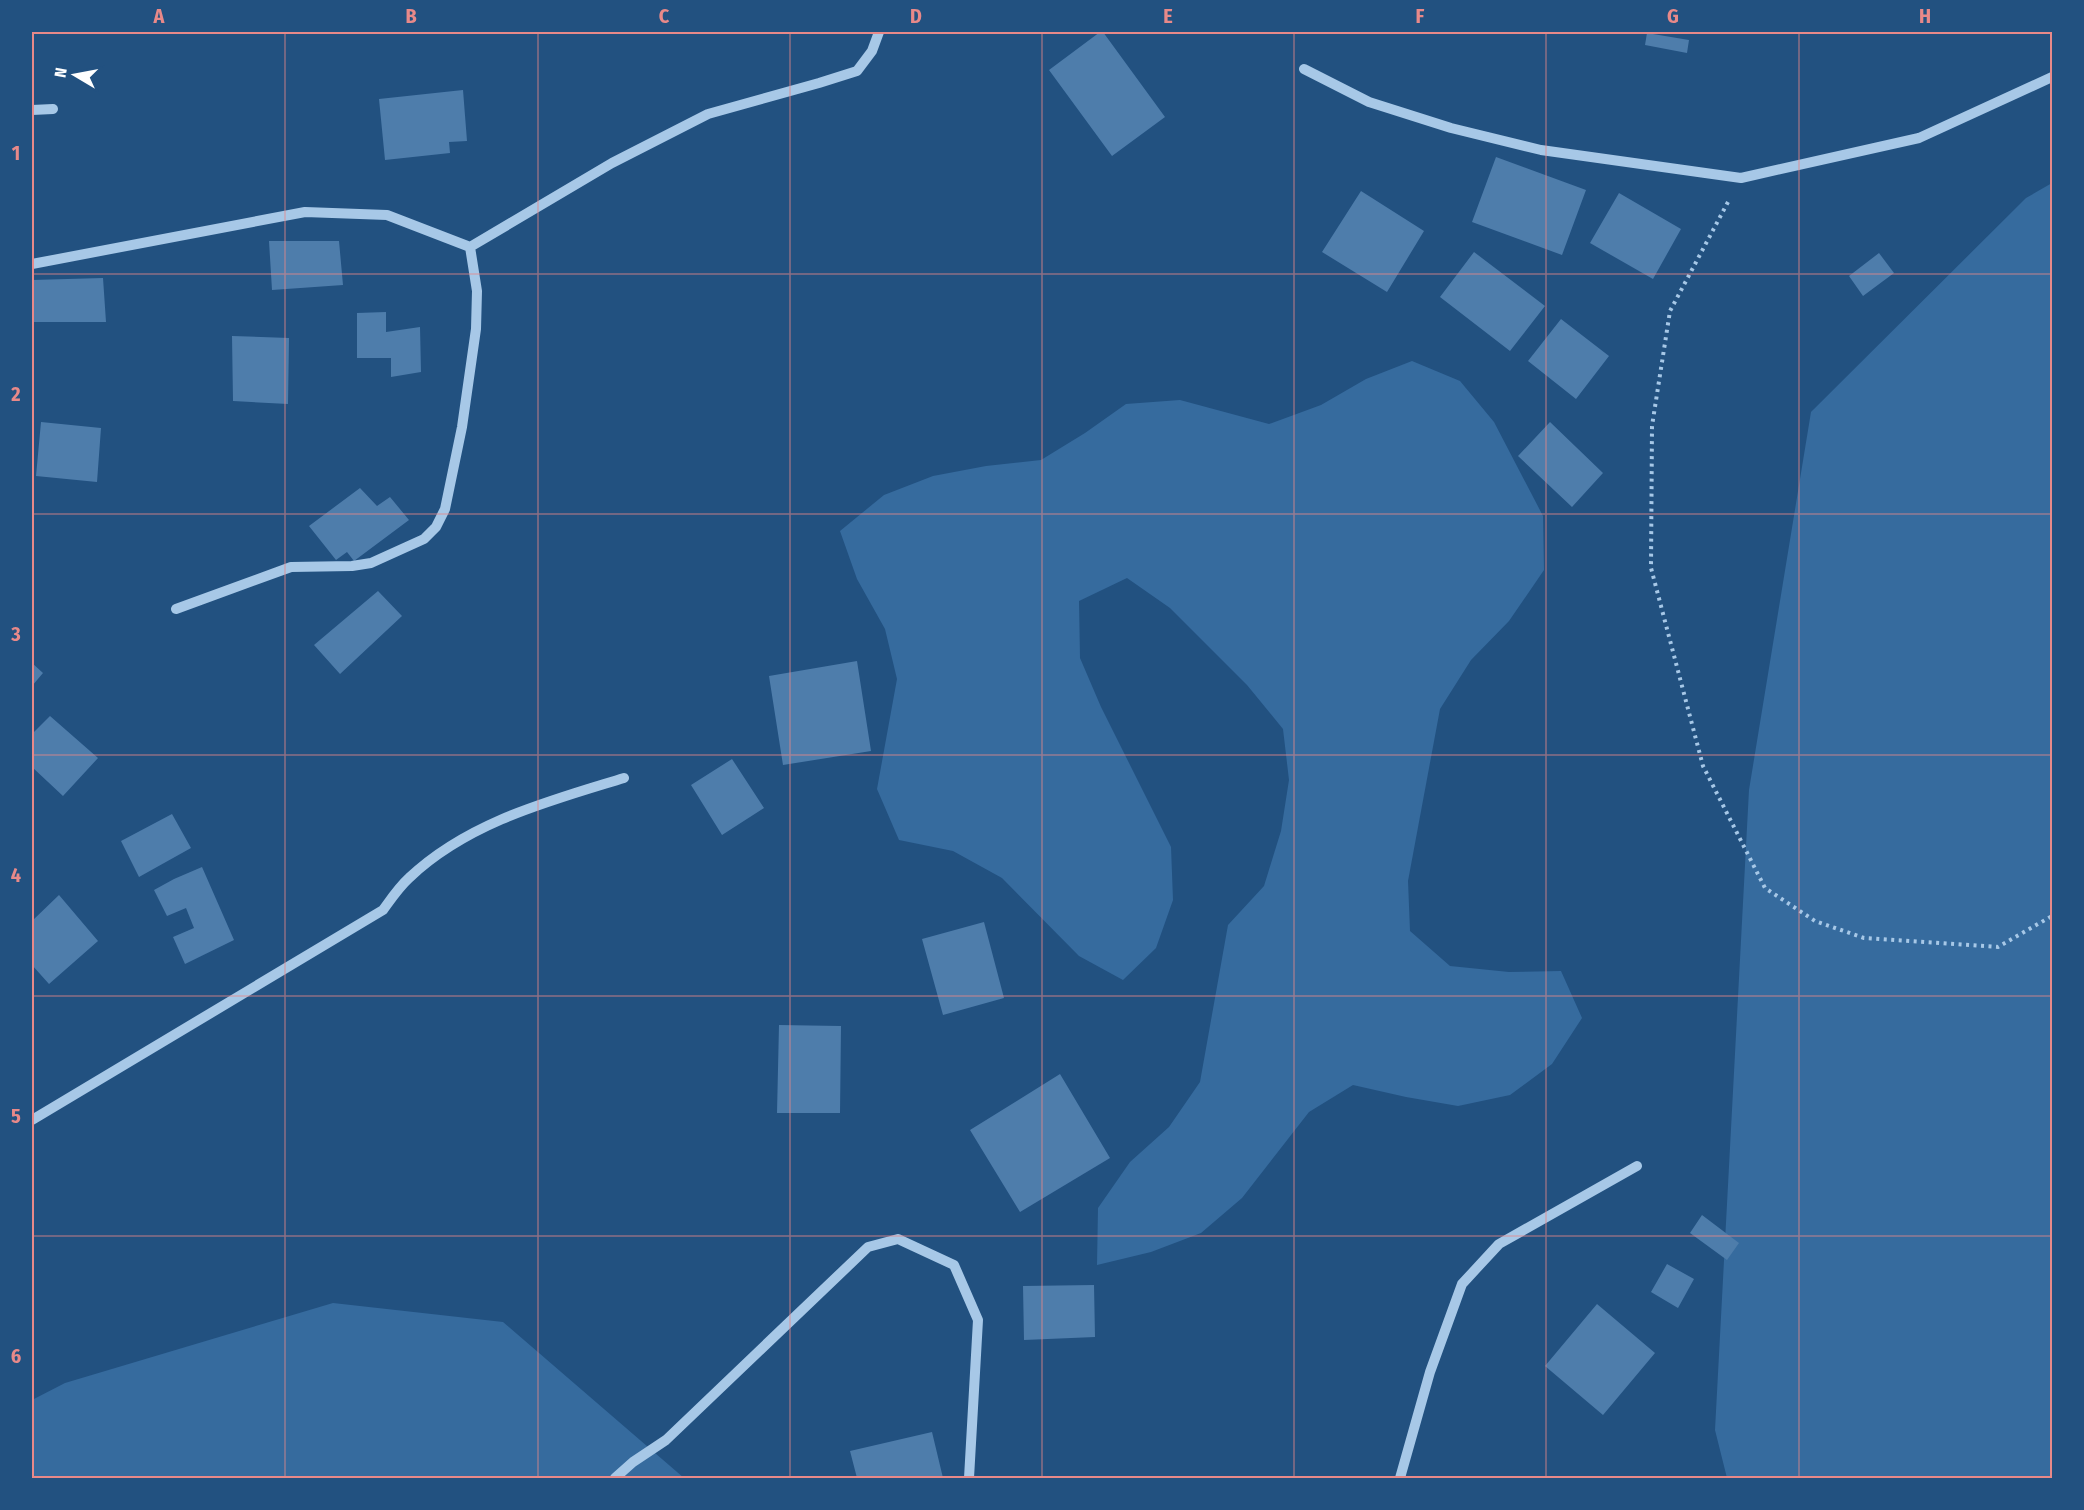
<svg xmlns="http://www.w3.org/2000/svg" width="2084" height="1510" font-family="'Fira Sans Condensed',sans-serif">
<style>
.green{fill:#366b9e}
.building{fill:#4e7dab}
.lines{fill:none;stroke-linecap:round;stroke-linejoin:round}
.path{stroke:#a7c8e7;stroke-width:4;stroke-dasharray:3 4.5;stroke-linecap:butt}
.minor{stroke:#a7c8e7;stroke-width:10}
.grid{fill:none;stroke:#e88989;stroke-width:1.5;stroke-opacity:0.55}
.neatline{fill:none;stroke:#e88989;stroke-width:2}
.grid-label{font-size:20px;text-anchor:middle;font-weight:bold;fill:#e88989}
</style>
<rect width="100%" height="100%" fill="#225180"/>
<path class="green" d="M2052,183v1295h-325l-12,-48 34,-640 62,-378 215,-214z
M1412,361l48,20 34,41 49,94 1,54 -35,51 -38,39 -31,49 -32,172 2,50 40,35 59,6 52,-1 21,47 -30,46 -42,31 -52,11 -52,-9 -53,-12 -44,27 -67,86 -41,35 -50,19 -54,13 1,-57 32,-46 39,-35 31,-45 28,-157 36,-39 17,-55 8,-51 -6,-51 -36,-44 -77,-77 -43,-30 -48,23 1,57 21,49 70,140 2,53 -17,48 -33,32 -44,-24 -77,-78 -49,-27 -54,-11 -22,-51 20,-110 -12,-50 -28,-50 -17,-48 44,-36 49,-19 53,-10 55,-6 44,-27 41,-29 54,-4 89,24 52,-19 45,-26z
M333,1303l170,19 181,156h-652v-78l33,-17z"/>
<path class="building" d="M1100,32h3l62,85 -53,39 -63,-86z
M1647,33l42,7 -2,13 -42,-8z
M463,90l4,51 -18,1 1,11 -65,7 -6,-61z
M1496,157l90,33 -24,65 -90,-33z
M1361,191l63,40 -37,61 -65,-40z
M1619,193l62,36 -28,50 -63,-36z
M269,241h70l4,44 -71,5z
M1474,252l71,54 -35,45 -70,-54z
M1879,253l15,20 -31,23 -14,-20z
M103,278l3,44h-74v-42z
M386,312v20l34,-5 1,45 -30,5v-19h-34v-45z
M1561,319l48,37 -33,43 -48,-38z
M232,336l57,2 -1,66 -55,-3z
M41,422l60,6 -4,54 -61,-6z
M1550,422l53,51 -31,34 -54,-51z
M360,488l17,18 13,-9 19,23 -55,41 -7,-9 -11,8 -27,-34z
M378,591l24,25 -62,58 -26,-29z
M857,661l14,90 -88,14 -14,-89z
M32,663l11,10 -11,13z
M50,716l48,42 -35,38 -31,-29v-33z
M732,759l32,49 -42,27 -31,-50z
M172,814l19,34 -52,29 -18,-36z
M202,867l32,73 -49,24 -12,-27 21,-9 -8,-20 -19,8 -13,-26 20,-11z
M59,895l39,46 -49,43 -17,-19v-44z
M984,922l20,76 -61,17 -21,-76z
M779,1025l62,1 -1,87h-63z
M1060,1074l50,84 -90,54 -50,-82z
M1702,1215l37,28 -12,17 -37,-27z
M1667,1264l27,15 -16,29 -27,-16z
M1094,1285l1,52 -71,3 -1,-54z
M1597,1304l58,49 -52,62 -58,-49z
M932,1432l11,46h-86l-7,-27z"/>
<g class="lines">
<path class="path" d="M1728,202l-58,109 -18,115 -1,142 52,198 62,122 50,33 49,17 134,9 54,-31"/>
<path class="minor" d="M1304,69l65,33 82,26 90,22 200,28 178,-40 133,-61
M32,110l21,-1
M32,264l273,-52 82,3 83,32
M176,609l115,-42 61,-1 19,-3 53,-24 12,-12 9,-18 17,-82 14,-98 1,-38 -7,-44 142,-84 96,-49 111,-31 38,-12 15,-20 7,-19
M32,1120l351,-210c8,-11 16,-23 26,-32 59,-56 140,-77 215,-100
M615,1478l18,-16 33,-22 202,-193 30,-8 56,26 24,55 -9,158
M1400,1478l30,-106 32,-88 37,-40 138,-78"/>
</g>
<path class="grid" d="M285,32v1446M538,32v1446M790,32v1446M1042,32v1446M1294,32v1446M1546,32v1446M1799,32v1446M32,274h2020M32,514h2020M32,755h2020M32,996h2020M32,1236h2020"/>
<rect width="2084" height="1510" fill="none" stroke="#225180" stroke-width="66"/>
<g transform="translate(75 75) rotate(280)" stroke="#225180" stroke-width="4.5" paint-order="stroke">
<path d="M0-4.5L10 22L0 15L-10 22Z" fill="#ffffff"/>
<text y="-9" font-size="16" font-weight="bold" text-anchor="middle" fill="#ffffff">N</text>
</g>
<rect x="33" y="33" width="2018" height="1444" class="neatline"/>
<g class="grid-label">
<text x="159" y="23">A</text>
<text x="411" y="23">B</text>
<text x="664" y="23">C</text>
<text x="916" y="23">D</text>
<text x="1168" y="23">E</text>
<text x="1420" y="23">F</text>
<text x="1673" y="23">G</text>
<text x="1925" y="23">H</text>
<text x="16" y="160">1</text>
<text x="16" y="401">2</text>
<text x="16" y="641">3</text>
<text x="16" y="882">4</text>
<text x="16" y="1123">5</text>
<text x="16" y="1363">6</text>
</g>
</svg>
